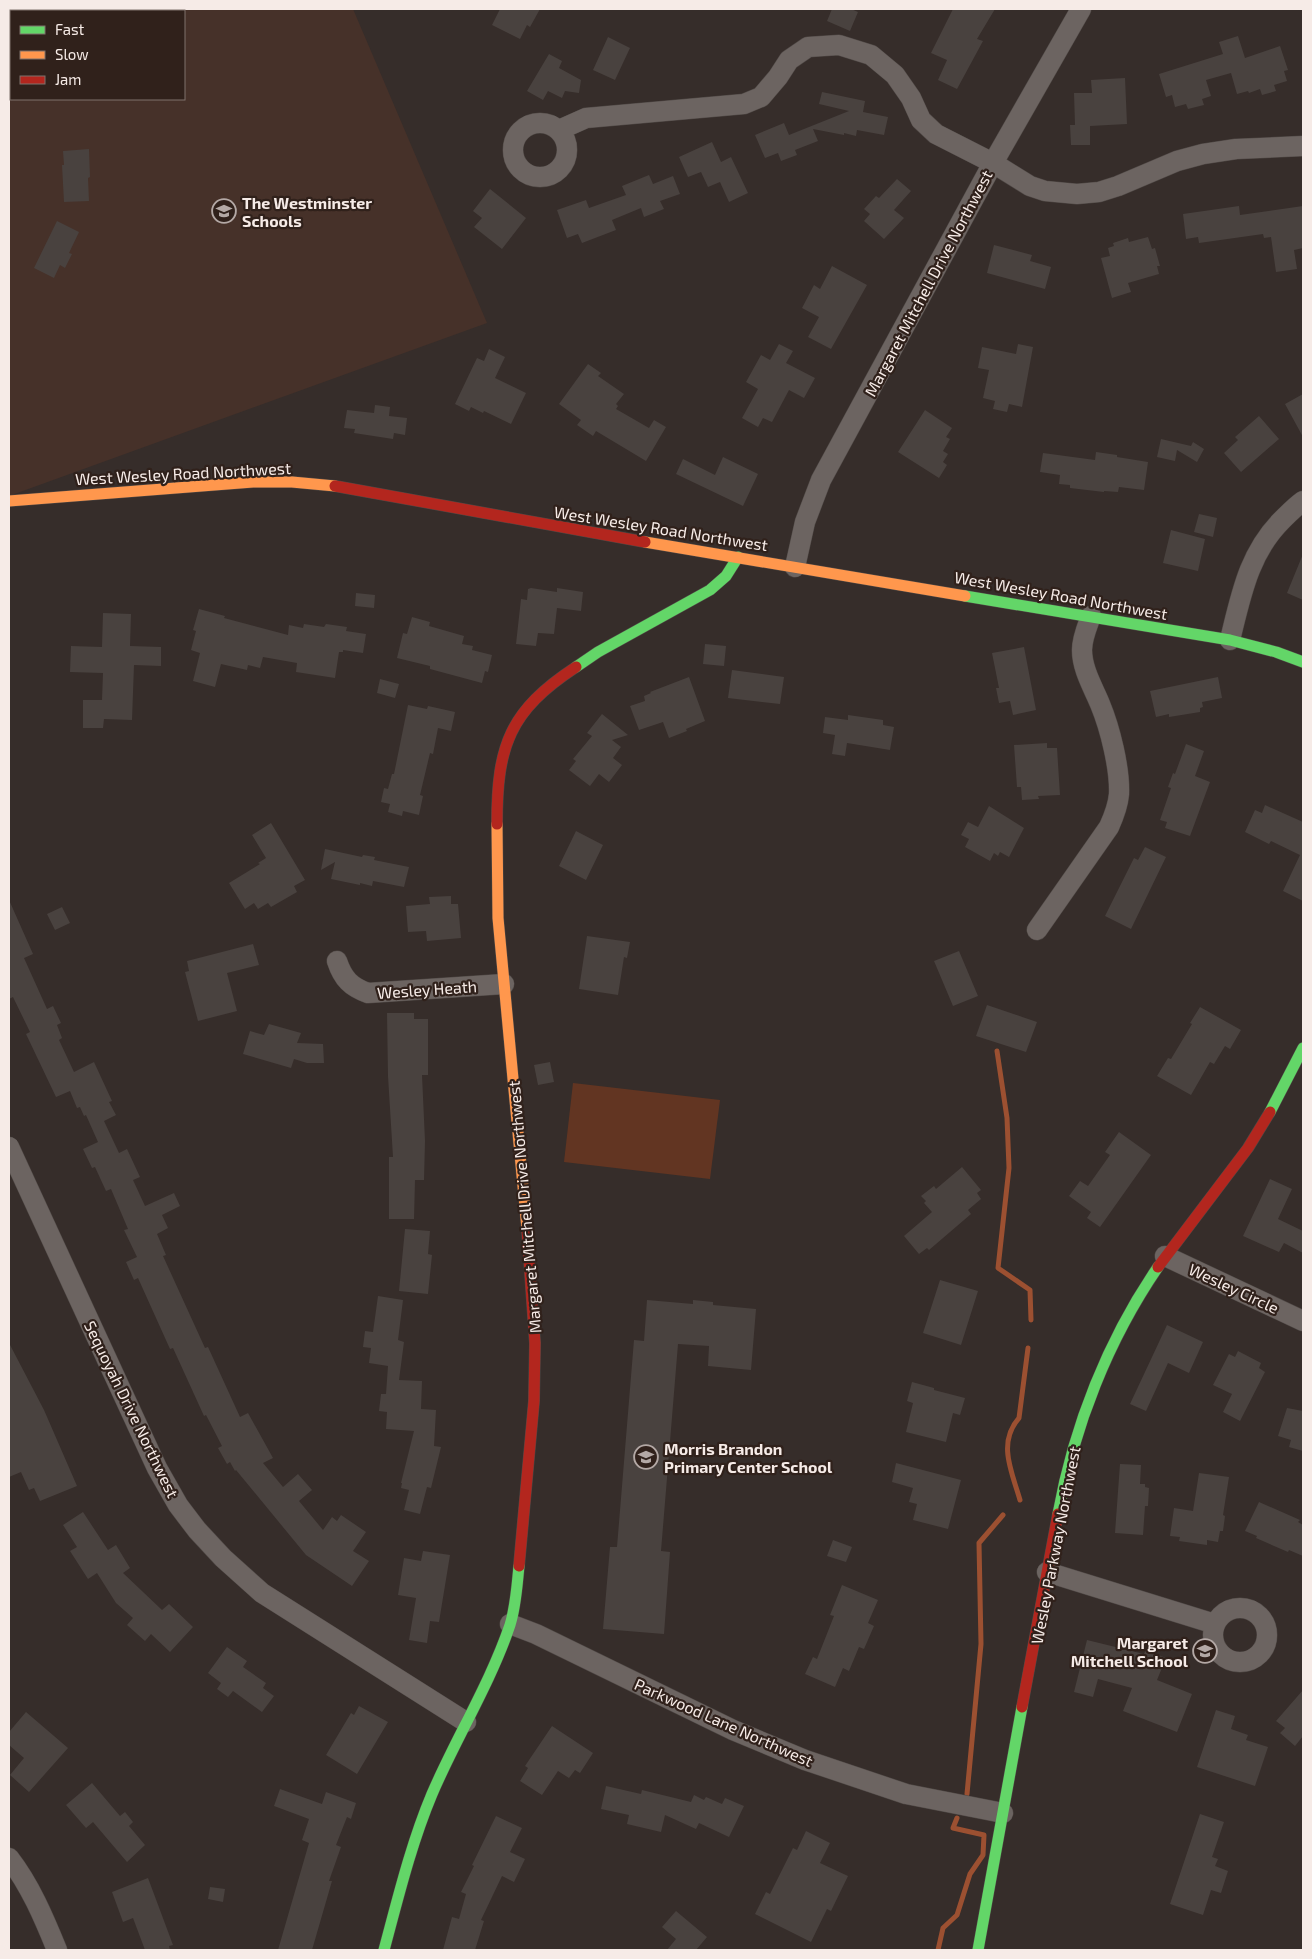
<svg xmlns="http://www.w3.org/2000/svg" width="1312" height="1959" font-family="'Exo 2',sans-serif">
<style>
.built{fill:#463129;fill-rule:evenodd}
.green{fill:#623522}
.lines{fill:none;stroke-linecap:round;stroke-linejoin:round}
.stream{stroke:#9c5031;stroke-width:5}
.building{fill:#49423f}
.street-casing{stroke:#504946;stroke-width:21}
.fast-casing{stroke:#504946;stroke-width:12}
.slow-casing{stroke:#504946;stroke-width:12}
.jam-casing{stroke:#504946;stroke-width:12}
.street{stroke:#6c6461;stroke-width:20}
.fast{stroke:#63d668;stroke-width:11}
.slow{stroke:#ff974d;stroke-width:11}
.jam{stroke:#b3261e;stroke-width:11}
.labels{text-anchor:middle;dominant-baseline:central;stroke-width:4.5;stroke-linejoin:round;paint-order:stroke}
.poi-label{font-size:16px;font-weight:bold;fill:#f6ebe7;stroke:#30211b;text-anchor:start}
.street-label{font-size:16px;fill:#f6ebe7;stroke:#30211b}
</style>
<rect width="100%" height="100%" fill="#362d2a"/>
<path class="built" d="M9,9h344l134,314 -478,173zM11,11h173v88h-173z"/>
<path class="green" d="M573,1083l147,17 -10,79 -146,-17z"/>
<g class="lines">
<path class="stream" d="M997,1051l10,67 2,50 -11,100 32,22 1,30
M1020,1500c-8,-28 -23,-57 -1,-82l9,-70
M967,1794l14,-150 -2,-101 24,-28
M938,1950l5,-22 14,-13 13,-41 13,-19 1,-20 -31,-7 4,-10"/>
</g>
<path class="building" d="M500,9h40l-10,18 -3,-2 -7,14 -28,-14z
M832,9h19l7,3 -8,19 -23,-10z
M953,9h42l-18,30 6,2 -26,48 -19,-9 9,-20 -16,-7z
M1238,36l7,22 35,-12 8,24 -4,1 3,10 -13,4 2,6 -14,4 -2,-6 -11,4 -1,-2 -11,3 -6,-21 -25,7 5,16 -9,3 2,6 -16,4 -2,-5 -11,3 -3,-12 -6,2 -7,-23 64,-20 -4,-12z
M608,37l22,11 -15,32 -22,-10z
M549,54l13,7 -3,7 22,12 -2,13 -14,-2 -3,7 -14,-7 -5,9 -16,-9z
M1125,78l2,46 -37,2v19h-19l-1,-20h5l-1,-32h18l-1,-13z
M822,92l43,9 -2,11 25,5 -4,18 -27,-5 -1,6 -12,-3v2l-31,-6 5,12 -23,9 2,5 -16,6 -3,-8 -13,5 -10,-23 29,-12 5,12 60,-24 -30,-7z
M712,142l9,20 10,-5 17,36 -19,9 -9,-20 -12,5 -7,-15 -13,5 -9,-20z
M89,149l1,28 -2,1 1,23 -25,1 -2,-37h2l-1,-14z
M649,175l4,9 20,-8 7,18 -20,7 4,8 -20,8 -3,-9 -29,12 4,10 -34,13 -4,-9 -11,4 -10,-28 29,-10 3,8 37,-13 -4,-9z
M897,179l14,12 -17,19 10,8 -20,21 -20,-18 6,-7 -6,-5 12,-13 3,2z
M490,189l36,29 -24,31 -28,-22 8,-9 -9,-7z
M1239,206l1,9 63,-9v42l-9,2 3,19 -21,3 -5,-35 -7,1 -1,-4 -64,9 -1,-6 -12,2 -3,-25z
M57,221l22,11 -10,21 3,1 -7,14 -5,-3 -6,13 -20,-10z
M1148,237l4,12 3,-1 5,18h-3l2,8 -31,9 3,9 -19,6 -11,-40 9,-2 -2,-8 6,-2 -1,-3 15,-5 1,4z
M994,245l38,10 -2,6 21,6 -6,22 -58,-16z
M832,266l35,19 -36,64 -23,-12 11,-20 -17,-9 12,-23 6,4z
M779,344l14,7 -7,12 29,15 -11,20 -15,-8 -17,32 -9,-4 -5,9 -16,-9 16,-29 -12,-7 15,-27 9,5z
M1018,344l15,3 -11,60 -13,-3 -2,8 -14,-3 2,-8 -12,-3 6,-28 -11,-2 4,-21 34,7z
M489,349l16,8 -10,21 31,15 -15,31 -27,-13 -1,2 -12,-6 -2,4 -14,-7 22,-46 7,3z
M588,364l13,9 -3,3 26,18 -8,10 2,2 -2,3 33,19 5,-8 12,7 -20,34 -50,-30 -3,5 -16,-11 4,-5 -22,-16z
M1303,394v43l-18,-33z
M375,405l15,2 -1,9 18,2 -2,17 -11,-2 -1,6 -39,-6 1,-4 -11,-1 3,-18 27,3z
M925,410l27,18 -6,9 4,2 -7,12 5,3 -5,8 4,3 -8,13 -41,-26z
M1259,416l20,23 -38,33 -17,-19 14,-13 -3,-3z
M1161,439l30,7 2,-4 11,7 -7,13 -20,-12 -2,11 -18,-4z
M1096,452l21,3v2l31,5 -4,28 -25,-3 -1,5 -14,-1v1l-34,-4v-3l-11,-1 1,-9 -20,-3 3,-19 52,7z
M723,457l35,17 -15,32 -67,-32 7,-15 32,16z
M1199,514l18,4 -4,19 -19,-5z
M1171,530l34,9 -7,32 -35,-8z
M1303,554v46l-16,-7z
M531,588l26,4v-4l26,4 -2,19 -24,-3 -3,26 -16,-1 -2,13 -20,-2 5,-45 6,1 1,-11z
M356,593l19,2 -1,13 -19,-2z
M199,609l26,7 -1,2 64,17 1,-10 14,3 1,-4 20,3 2,-3 21,3 -1,4 20,3 -3,19 -20,-3v2h-4l-4,26 -39,-6 1,-9 -34,-6 -3,11 -12,-3 -1,5 -26,-6 -6,23 -22,-6 7,-28 -9,-3 5,-19 -3,-1z
M103,613l28,1 -1,32 31,1v19l-27,-1 -2,55 -28,-1 -1,9h-20v-28h19l1,-27 -33,-1 1,-26 31,1z
M412,617l18,5 -1,4 35,10 -2,8 11,2 -1,4 20,5 -4,17 -3,-1 -3,12 -52,-14v-3l-33,-8 6,-25 4,1z
M705,644l21,2 -2,20 -21,-2z
M1024,647l12,63 -23,5 -3,-14 -11,2 -3,-15h3l-7,-35z
M732,670l52,7 -4,27 -52,-6z
M689,677l16,44 -19,8 1,2 -18,7 -6,-16 -24,8 -9,-24 15,-5 -1,-5 7,-3 -1,-1z
M1218,677l4,21 -20,4 1,5 -3,1v4l-31,5v-3l-13,3 -6,-26z
M380,679l19,5 -4,14 -18,-5z
M408,705l19,4 1,-3 27,6 -4,19 -13,-3 -5,26 -3,-1 -10,42 3,1 -4,19 -16,-4 -1,5 -14,-4 2,-8 -9,-2 3,-14 4,1 4,-15h2z
M602,714l26,21 -16,5 9,7 -8,11 9,7 -13,17 -10,-8 -9,12 -21,-16 7,-9 -3,-2 19,-23 -5,-3z
M848,715l35,5v5l11,2 -4,23 -43,-7 -2,13 -13,-2 3,-19 -12,-2 2,-16 23,3z
M1047,743v5h10l3,47 -22,1 1,3 -17,1 -1,-13h-4l-3,-42z
M1186,744l18,7 -9,25 15,6 -20,54 -25,-8 2,-6 -7,-2 11,-32 -3,-1 5,-14 2,1z
M1265,805l38,17v79l-20,-10 17,-36 -29,-14 -2,3 -24,-12 10,-22 7,3z
M989,806l35,22 -15,29 -9,-5 -2,4 -4,-3 -4,8 -25,-14 4,-8 -8,-4 7,-13 10,5z
M271,823l34,57 -11,6 3,6 -26,15 -3,-4 -10,6 -4,-6 -9,6 -16,-26 31,-19 -2,-1 8,-5 -14,-23z
M576,831l27,14 -17,35 -27,-14z
M1145,847l21,10 -35,72 -26,-13 29,-58 4,2z
M325,849l37,8 1,-2 12,2 -1,3 35,7 -5,20 -31,-6 -1,5 -12,-3v2l-29,-6 4,-17 -14,8z
M451,896v8h7l3,34 -34,3 -1,-10 -18,1 -2,-26 24,-2 -1,-7z
M9,900l24,54 -9,4 23,51 6,-3 8,17 -4,2 5,13 -3,2 15,32 20,-10 18,39 -3,1 7,13 -12,6 15,32 8,-4 13,28 -7,3 12,26 29,-13 6,13 -18,9 6,13 -11,6 9,21 -3,1 42,92 3,-1 32,70 8,-4 25,45 -10,5 20,24 15,-13 14,16 -13,11 24,29 9,-13 5,4 4,-6 25,17 -13,19 16,10 -17,25 -46,-31 -70,-85 -1,1 -5,-9 -3,2 -9,-16 4,-2 -16,-31 -2,1 -31,-68 -3,1 -32,-71 -4,2 -8,-18 11,-5 -13,-27 4,-1 -17,-40 -5,2 -11,-24 -3,1 -9,-19 15,-7 -12,-27 -2,1 -4,-9 -3,1 -7,-17 -14,6 -30,-63 4,-2 -17,-35 -4,2z
M62,907l8,16 -15,7 -8,-16z
M587,936l43,6 -3,16 -3,-1 -6,38 -39,-6z
M253,944l6,21 -32,8 10,38 -39,10 -13,-49 4,-1 -2,-10z
M959,951l19,45 -25,10 -19,-45z
M987,1005l50,17 -11,30 -50,-16z
M1200,1007l41,23 -11,19 -5,-3 -11,18 -4,-2 -19,33 -34,-19 11,-18 3,1 21,-35 -2,-1z
M387,1013h27v6h14v56h-6l3,66 -1,39h-9l-1,39h-25v-62h4l-5,-81z
M269,1024l32,9 -4,10 26,1 1,19h-17l-13,-4 -3,9 -48,-14 7,-23 14,4z
M550,1062l4,20 -16,3 -4,-20z
M1119,1132l32,23 -51,72 -13,-9 4,-6 -22,-16 11,-15 8,5 22,-31 -5,-3z
M962,1167l19,23 -4,3 4,6 -13,11 3,4 -42,36 -2,-2 -8,6 -15,-18 28,-24 -8,-9 2,-2 -5,-5 13,-10 2,3z
M1270,1179l22,10 -14,30 25,12v22l-19,-10 -5,9 -36,-16z
M405,1229l25,2 -2,23 4,1 -4,39 -29,-3z
M940,1280l38,11 -17,54 -38,-12z
M378,1296l25,4 -5,40 6,2 -5,38 23,1 -1,28 15,1 -2,36 7,1 -10,41 -4,-1 -7,27 -16,-4 5,-20 -8,-2 1,-5h-1l13,-52 -28,-2 1,-17 -8,-1 2,-17h5l2,-28 -19,-3 2,-15 -8,-1 2,-16 8,1z
M647,1300l46,4v-4l20,2v3l43,4 -5,61 -43,-4 1,-20 -31,-2 -17,207 9,1 -6,82 -61,-5 7,-82h7l17,-207 10,1z
M1167,1325l36,17 -14,31 -21,-10 -22,48 -16,-7z
M9,1343l35,67 33,76 -37,15 -6,-13 -5,2 -8,-18 -12,5z
M1238,1351l23,12 -2,5 6,4 -25,49 -17,-9 9,-18 -19,-9 16,-31 6,3z
M912,1382l22,6v2l31,8 -5,17 -7,-2 -7,29 -40,-10 7,-29 -6,-2z
M1287,1408l16,3v40l-14,-4 2,-7 -13,-4z
M896,1463l65,17 -13,49 -35,-9 4,-16 -8,-2 4,-14 -21,-6z
M1120,1464l21,1 -1,19h5v3l4,1 -1,18h-3l-2,29 -28,-2z
M1199,1473l30,4 -6,38 2,1 -2,15h-3l-2,11 -11,-2v5l-28,-4 1,-4 -10,-1 4,-28 19,3z
M1259,1502l41,18 -2,2 5,3v31l-14,-6 -1,2 -32,-14 1,-2 -12,-5z
M83,1512l25,38 8,-5 14,23 -7,5 39,37 7,-6 24,23 -23,25 -19,-18 -6,7 -18,-16 6,-7 -17,-15 -19,-30 -9,6 -18,-28 7,-4 -14,-22z
M833,1540l19,7 -6,15 -19,-6z
M423,1551l27,4 -11,67 -9,-1 -3,22 -18,-3 7,-42 -18,-3 6,-37 17,3z
M842,1585l36,15 -10,23 6,3 -10,23 -5,-2 -10,24 -6,-3 -8,19 -30,-13 8,-17 4,2 17,-43 -4,-1z
M1087,1640l57,14 2,-4 20,8 -9,22 35,14 -15,38 -54,-21 9,-23 -34,-9 -5,18 -19,-5z
M227,1647l20,14 -4,6 23,16 -3,5 11,8 -12,16 -29,-21 -5,6 -11,-8 4,-6 -13,-10z
M1303,1690v46l-8,10 -15,-13 5,-5 -9,-7z
M359,1706l29,16 -31,52 -31,-19 25,-42 3,2z
M1216,1710l19,6 -4,13 17,6 -2,5 22,7 -13,39 -58,-19z
M26,1712l42,36 -39,44 -19,-17 14,-17 -15,-13v-13z
M552,1726l41,27 -13,20 -5,-3 -6,8 -11,-7 -16,24 -22,-14 8,-13 -3,-2z
M92,1783l28,33 5,-4 8,10 -4,4 16,19 -18,17 -34,-40 -7,6 -20,-23z
M606,1786l35,8 1,-4 49,12 3,-7 10,5 2,-3 16,7 3,-6 19,8 -15,31 -30,-14 -3,6 -31,-14 -4,17 -34,-8 2,-9 -28,-6z
M280,1789l42,15 4,-12 30,11 -5,16 -4,-2 -11,28 5,2 -12,34h3l-20,69h-34l31,-107 -7,-3 7,-21 -35,-13z
M1200,1814l24,8 -12,35 6,2 -3,7 13,5 -7,22 -10,-3 -8,25 -33,-11z
M496,1816l26,12 -12,24 15,7 -11,23 -12,-6 -21,44 3,1 -9,29h-32l9,-33 7,2 7,-25 -5,-2 13,-26 -2,-1z
M806,1831l24,12 -10,20 28,13 -17,35 -4,-2 -16,33 -56,-28 11,-22 4,2 23,-46 4,2z
M148,1878l25,67 -4,1 1,4h-25l-12,-32 -10,4 -11,-30z
M210,1887l15,2 -2,13 -15,-3z
M676,1911l31,26 -11,13h-29l9,-11 -14,-12z"/>
<g class="lines">
<g class="street-casing">
<path id="street" d="M513 150a27 27 0 1 1 54 0a27 27 0 1 1-54 0Z
M559,130l27,-12 158,-14 17,-7 17,-20 11,-17 19,-13 31,-2 32,10 24,20 16,23 10,22 15,14 57,29 37,23 15,5 32,3 22,-2 19,-6 59,-25 26,-7 33,-5 67,-3
M795,567l10,-45 16,-42 172,-317 88,-154
M1230,640c11,-45 19,-88 53,-121 7,-7 13,-13 20,-18
M1037,930l72,-103c5,-11 9,-21 10,-33 1,-26 -9,-66 -19,-90 -7,-17 -18,-35 -18,-54 0,-12 5,-23 9,-34
M337,961c6,18 14,26 31,32l136,-9
M9,1147l148,321 21,37 19,25 26,28 39,35 204,129
M1165,1256l138,65
M1047,1572l168,52
M1213 1635a27 27 0 1 1 54 0a27 27 0 1 1-54 0Z
M510,1624l26,10 197,96 72,30 101,34 97,19
M9,1858c21,27 35,60 48,92"/>
</g>
<g class="fast-casing">
<path id="fast" d="M965,596l265,44 46,12 27,10
M576,667l22,-15 112,-62 16,-14 12,-19
M1270,1112l33,-64
M1058,1514c16,-88 50,-174 100,-247
M384,1950c14,-52 27,-106 48,-156 24,-56 58,-110 78,-169 6,-19 7,-40 9,-59
M978,1950l44,-243"/>
</g>
<g class="slow-casing">
<path id="slow" d="M9,501l244,-19h39l43,4
M645,542l320,54
M497,824l1,94 29,311"/>
</g>
<g class="jam-casing">
<path id="jam" d="M335,486l310,56
M497,824c0,-78 12,-113 79,-157
M1158,1267l90,-119 22,-36
M519,1566l15,-165 1,-58 -8,-114
M1022,1707l36,-193"/>
</g>
<use href="#street" class="street"/>
<use href="#fast" class="fast"/>
<use href="#slow" class="slow"/>
<use href="#jam" class="jam"/>
</g>
<defs>
<g id="school-ring" transform="scale(1.25)"><circle r="9.5" fill="#30211b" stroke="#b3a8a5" stroke-width="1.5"/><path d="M0-5L7-2L0 1L-7-2ZM-4 1L0 2.5L4 1V4Q0 6-4 4Z" fill="#b3a8a5"/></g>
</defs>
<g fill-rule="evenodd">
<use href="#school-ring" x="224" y="211"/>
<use href="#school-ring" x="646" y="1457"/>
<use href="#school-ring" x="1205" y="1651"/>
</g>
<g class="labels">
<g class="poi-label">
<text x="242" y="202">The Westminster<tspan x="242" dy="18">Schools</tspan></text>
<text x="664" y="1448">Morris Brandon<tspan x="664" dy="18">Primary Center School</tspan></text>
<text x="1188" y="1642" text-anchor="end">Margaret<tspan x="1188" dy="18">Mitchell School</tspan></text>
</g>
<g class="street-label">
<text transform="translate(928 283) rotate(-62)">Margaret Mitchell Drive Northwest</text>
<text transform="translate(183 473) rotate(-3)">West Wesley Road Northwest</text>
<text transform="translate(661 528) rotate(9)">West Wesley Road Northwest</text>
<text transform="translate(1061 595) rotate(10)">West Wesley Road Northwest</text>
<text transform="translate(427 989) rotate(-4)">Wesley Heath</text>
<text transform="translate(524 1207) rotate(-95)">Margaret Mitchell Drive Northwest</text>
<text transform="translate(1234 1288) rotate(25)">Wesley Circle</text>
<text transform="translate(132 1409) rotate(64)">Sequoyah Drive Northwest</text>
<text transform="translate(1055 1545) rotate(-79)">Wesley Parkway Northwest</text>
<text transform="translate(724 1722) rotate(24)">Parkwood Lane Northwest</text>
</g>
</g>
<rect width="1312" height="1959" fill="none" stroke="#f6ebe7" stroke-width="20"/>
<rect x="10" y="10" width="175" height="90" fill="#30211b" stroke="#7f726d"/>
<rect x="20" y="26" width="25" height="8" fill="#63d668" stroke="#7f726d"/>
<text x="55" y="35" font-size="15" fill="#f6ebe7">Fast</text>
<rect x="20" y="51" width="25" height="8" fill="#ff974d" stroke="#7f726d"/>
<text x="55" y="60" font-size="15" fill="#f6ebe7">Slow</text>
<rect x="20" y="76" width="25" height="8" fill="#b3261e" stroke="#7f726d"/>
<text x="55" y="85" font-size="15" fill="#f6ebe7">Jam</text>
</svg>
